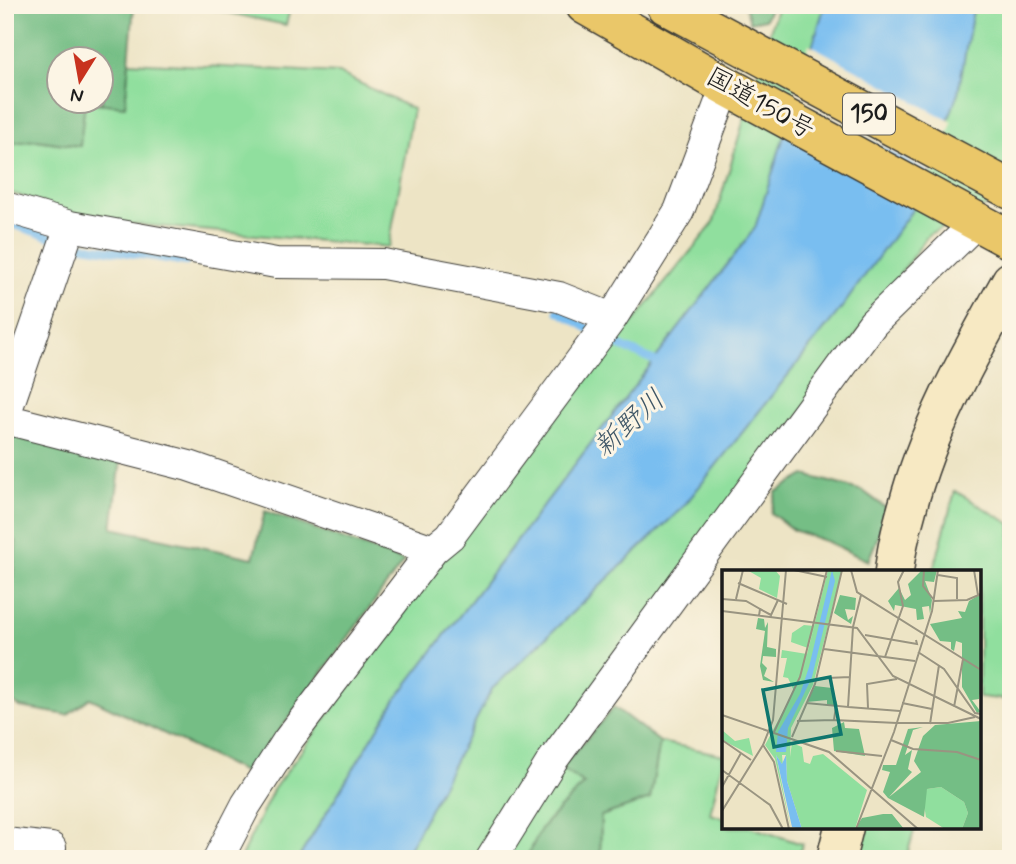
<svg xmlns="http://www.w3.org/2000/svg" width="1016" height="864" font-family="Mynerve,'Klee One',sans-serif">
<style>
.green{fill:#90df9e;stroke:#567e5d;stroke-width:2}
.forest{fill:#74be85;stroke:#486d50;stroke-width:2}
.water{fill:#79bef0;stroke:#4a6d86;stroke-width:2}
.pier{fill:#ede4c5}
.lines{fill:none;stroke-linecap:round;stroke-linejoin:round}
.stream{stroke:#79bef0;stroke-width:8}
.street-casing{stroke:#3b3a35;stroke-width:32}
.secondary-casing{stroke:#3b3a35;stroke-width:41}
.highway-casing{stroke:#3b3a35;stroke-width:41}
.street{stroke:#fff;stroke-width:30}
.secondary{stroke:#f7e9c3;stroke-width:38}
.highway{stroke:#eac769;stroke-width:38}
.labels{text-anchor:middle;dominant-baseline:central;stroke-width:6;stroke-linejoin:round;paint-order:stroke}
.shield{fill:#fcf5e5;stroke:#5f5d58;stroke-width:2}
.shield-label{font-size:24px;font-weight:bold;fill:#1c1c1c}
.street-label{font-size:26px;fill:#1c1c1c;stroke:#fcf5e5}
.water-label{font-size:28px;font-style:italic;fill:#3d5566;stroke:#fcf5e5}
.inset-road{fill:none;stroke:#999481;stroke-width:2}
.view{fill:#0f766e;fill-opacity:0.15;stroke:#0f766e;stroke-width:3.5}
.inset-edge{fill:none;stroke:#1c1c1c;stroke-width:3.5}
</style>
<rect width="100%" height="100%" fill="#fcf5e5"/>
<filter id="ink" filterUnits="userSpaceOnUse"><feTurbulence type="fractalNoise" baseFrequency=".0143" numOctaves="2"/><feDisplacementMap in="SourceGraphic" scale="14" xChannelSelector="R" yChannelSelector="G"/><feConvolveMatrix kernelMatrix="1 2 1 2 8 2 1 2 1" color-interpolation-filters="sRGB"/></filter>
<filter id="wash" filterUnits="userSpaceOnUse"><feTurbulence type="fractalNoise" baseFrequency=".00686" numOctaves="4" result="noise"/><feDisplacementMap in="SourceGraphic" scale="28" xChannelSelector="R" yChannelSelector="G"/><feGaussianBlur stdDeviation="1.57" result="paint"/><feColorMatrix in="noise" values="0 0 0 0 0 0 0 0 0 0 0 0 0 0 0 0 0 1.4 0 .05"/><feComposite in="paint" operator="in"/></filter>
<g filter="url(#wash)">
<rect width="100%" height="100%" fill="#ede4c5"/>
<path class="green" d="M192,5h99l-5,20z
M778,5h233v190l-82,39 -111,154 -256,380 22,15 -42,44 -16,32h-286l33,-69 188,-257 252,-309z
M129,62l210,11 74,36 -24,138 -291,-26 -93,-30v-47l31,-4 43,6 6,-44 40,4z
M955,491l56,33v176l-32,-3v-125h-46z
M660,742l64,13 -14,59 14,4v9h27l51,17 -4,15h-198l1,-43 49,-17z
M862,827h53l-9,32h-52z"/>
<path class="forest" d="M5,5h129l-9,101 -38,-4h15v-42h-42v42h25l-5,44 -44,-6 -31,4z
M745,5h27l-7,14 -15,3z
M5,427l116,33 -9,68 141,30 12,-47 139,50 -156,213 -158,-76 -23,17 -47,-8 -15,-10v-38l11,-118 -11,-2z
M805,475l58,16 23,17 -8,29 -10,24 -40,-19 -35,-12 -22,-17 5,-21z
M614,707l46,35 -10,57 -49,17 -1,43h-74l16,-32 42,-43 -23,-16z"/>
<path class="water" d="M825,5h149l-16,88 -38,106 -77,107 -160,201 -191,182 -88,170h-106l98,-160 359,-471z"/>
<path class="pier" d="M809,44l143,78 -19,52 -141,-76z"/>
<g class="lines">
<path class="stream" d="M11,224l48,16
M71,244l115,18
M558,311l53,31 51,22"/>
</g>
</g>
<g filter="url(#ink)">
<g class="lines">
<g class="street-casing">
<path id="street" d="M5,207l65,19 -65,190
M70,226l206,37 107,1 176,33 53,21
M5,419l184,47 244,84
M5,843l46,5
M218,859l28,-54 42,-65 145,-190 17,-14 162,-218 67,-107 47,-125
M491,859l61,-98 321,-438 104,-101"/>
</g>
<g class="secondary-casing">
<path id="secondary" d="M894,572c2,-22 7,-42 13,-63 22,-84 62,-153 104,-228
M836,859l8,-32"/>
</g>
<g class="highway-casing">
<path id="highway" d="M585,5l141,81 285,154
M666,5l345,185"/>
</g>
<use href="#street" class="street"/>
<use href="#secondary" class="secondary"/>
<use href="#highway" class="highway"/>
</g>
</g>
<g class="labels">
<rect class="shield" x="843" y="93.5" width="52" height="41" rx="5"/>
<g class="shield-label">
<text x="869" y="114">150</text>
</g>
<g class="street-label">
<text transform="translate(760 104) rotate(29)">国道150号</text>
</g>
<g class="water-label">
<text transform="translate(630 424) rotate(-42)">新野川</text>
</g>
</g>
<g transform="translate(722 570)">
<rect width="259" height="259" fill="#ede4c5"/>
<path d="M25,0h28l5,6 -3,22 -18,-9 2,-11zM106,0h14l-29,115 -22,43 -1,29 2,-14 10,4 2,15 6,2 3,-8 10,-2 44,36 -12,39h-53l-15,-48 -1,-26h-4l1,11 -7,-11 15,74 -16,-70 -10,-14 29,-54 -6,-13 -5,-1 4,-19h-6l1,-8 25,4zM82,55l10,1 -6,22 -17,-6 1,-9zM0,160l13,11 14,-3 4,18 -31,-16zM219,217l23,15 4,11 -6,16h-17l-19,-12 -3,-18 4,-10z" fill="#90df9e"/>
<path d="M200,0h15l-3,12 -9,-1 7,19 -2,14 -1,-8 -7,1 2,12 -7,1 -1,-11 -21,-4 -1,6 -6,-10 11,-13 6,12 6,-5 -3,-11zM259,24v93l-2,12 -7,1 9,12 -4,1 -15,-26v-44l-6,-2 -2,10 -3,-2v-7l-11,-1 -10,-17 32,-6 -4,-7 7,1 4,-11zM118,25l16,3 -1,12 -10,-1 3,11 5,-4 -2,8 -17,-11zM36,48l6,1 1,9 3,-6 -1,25 9,2v8l-13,-1 -1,7 5,5 -3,8 10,6 -11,-2 -3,-14 5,-35 -9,-2zM93,116l17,2 6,18 -11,-1v-5l-20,2zM259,151v108h-19l6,-16 -4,-11 -23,-15 -14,2 -3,28 -36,-19 -5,-6 7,-20 -8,-2 1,-5h13l12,-36 15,-2 -10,3 -8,25 7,-5 -4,19 4,3 -23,25 32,-25 -7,-11 9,-25 12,-11zM122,152l1,6 14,1 6,27 -31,-5 -2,-23zM161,244h9l12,15h-49l7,-11z" fill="#74be85"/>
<path d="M110,0l3,11 -23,96 -24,51 -2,24h-10l2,-20 22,-38 9,-27zM54,185l6,9 4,-9 1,26 15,48 -10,-2z" fill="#79bef0"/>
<path class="inset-road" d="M72,0l33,7M129,0l6,22 124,78M202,0l-1,16 11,14M252,0l4,25M216,5l19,3v21M16,13l49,21M0,29l24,2 14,8 -1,7M14,29l7,-29M212,31l33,-1 14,-6M38,39l11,6 7,-15M0,41l135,17 36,48 88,43M143,65l52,9 -1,-4M102,79l91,12M196,82l26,17 31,44 6,1M163,87l18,-51 -5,-24 6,-12M105,108l23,-1M84,133l42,4 5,-80 8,-32M180,133l30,6M114,136l-2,14 63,3M126,137l52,4M232,137l9,-48M146,138l-1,-24 30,-5M0,145l107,37 89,77M75,151l37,-1M175,153h51l27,-6M208,154l9,-59M52,162l26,-55 27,-107M70,167l23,-53 27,-114M0,170l29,20M169,170l22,9 44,3 24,8M41,175l11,17 15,67M114,181l46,5M0,200l48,35 13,24M0,217l19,-34M0,241l41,-66 10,-25 13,-150M134,259l38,-97 38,-121 6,-41"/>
<path class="view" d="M108,107l11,57 -67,13 -11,-57z"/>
<rect width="259" height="259" class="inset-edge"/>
</g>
<rect width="1016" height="864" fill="none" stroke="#fcf5e5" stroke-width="28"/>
<g transform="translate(80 80) rotate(191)"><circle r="33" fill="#fcf5e5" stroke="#a29e95" stroke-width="2"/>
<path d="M0-5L12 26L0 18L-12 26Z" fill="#c8321e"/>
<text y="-10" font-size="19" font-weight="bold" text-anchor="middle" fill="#1c1c1c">N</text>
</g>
</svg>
